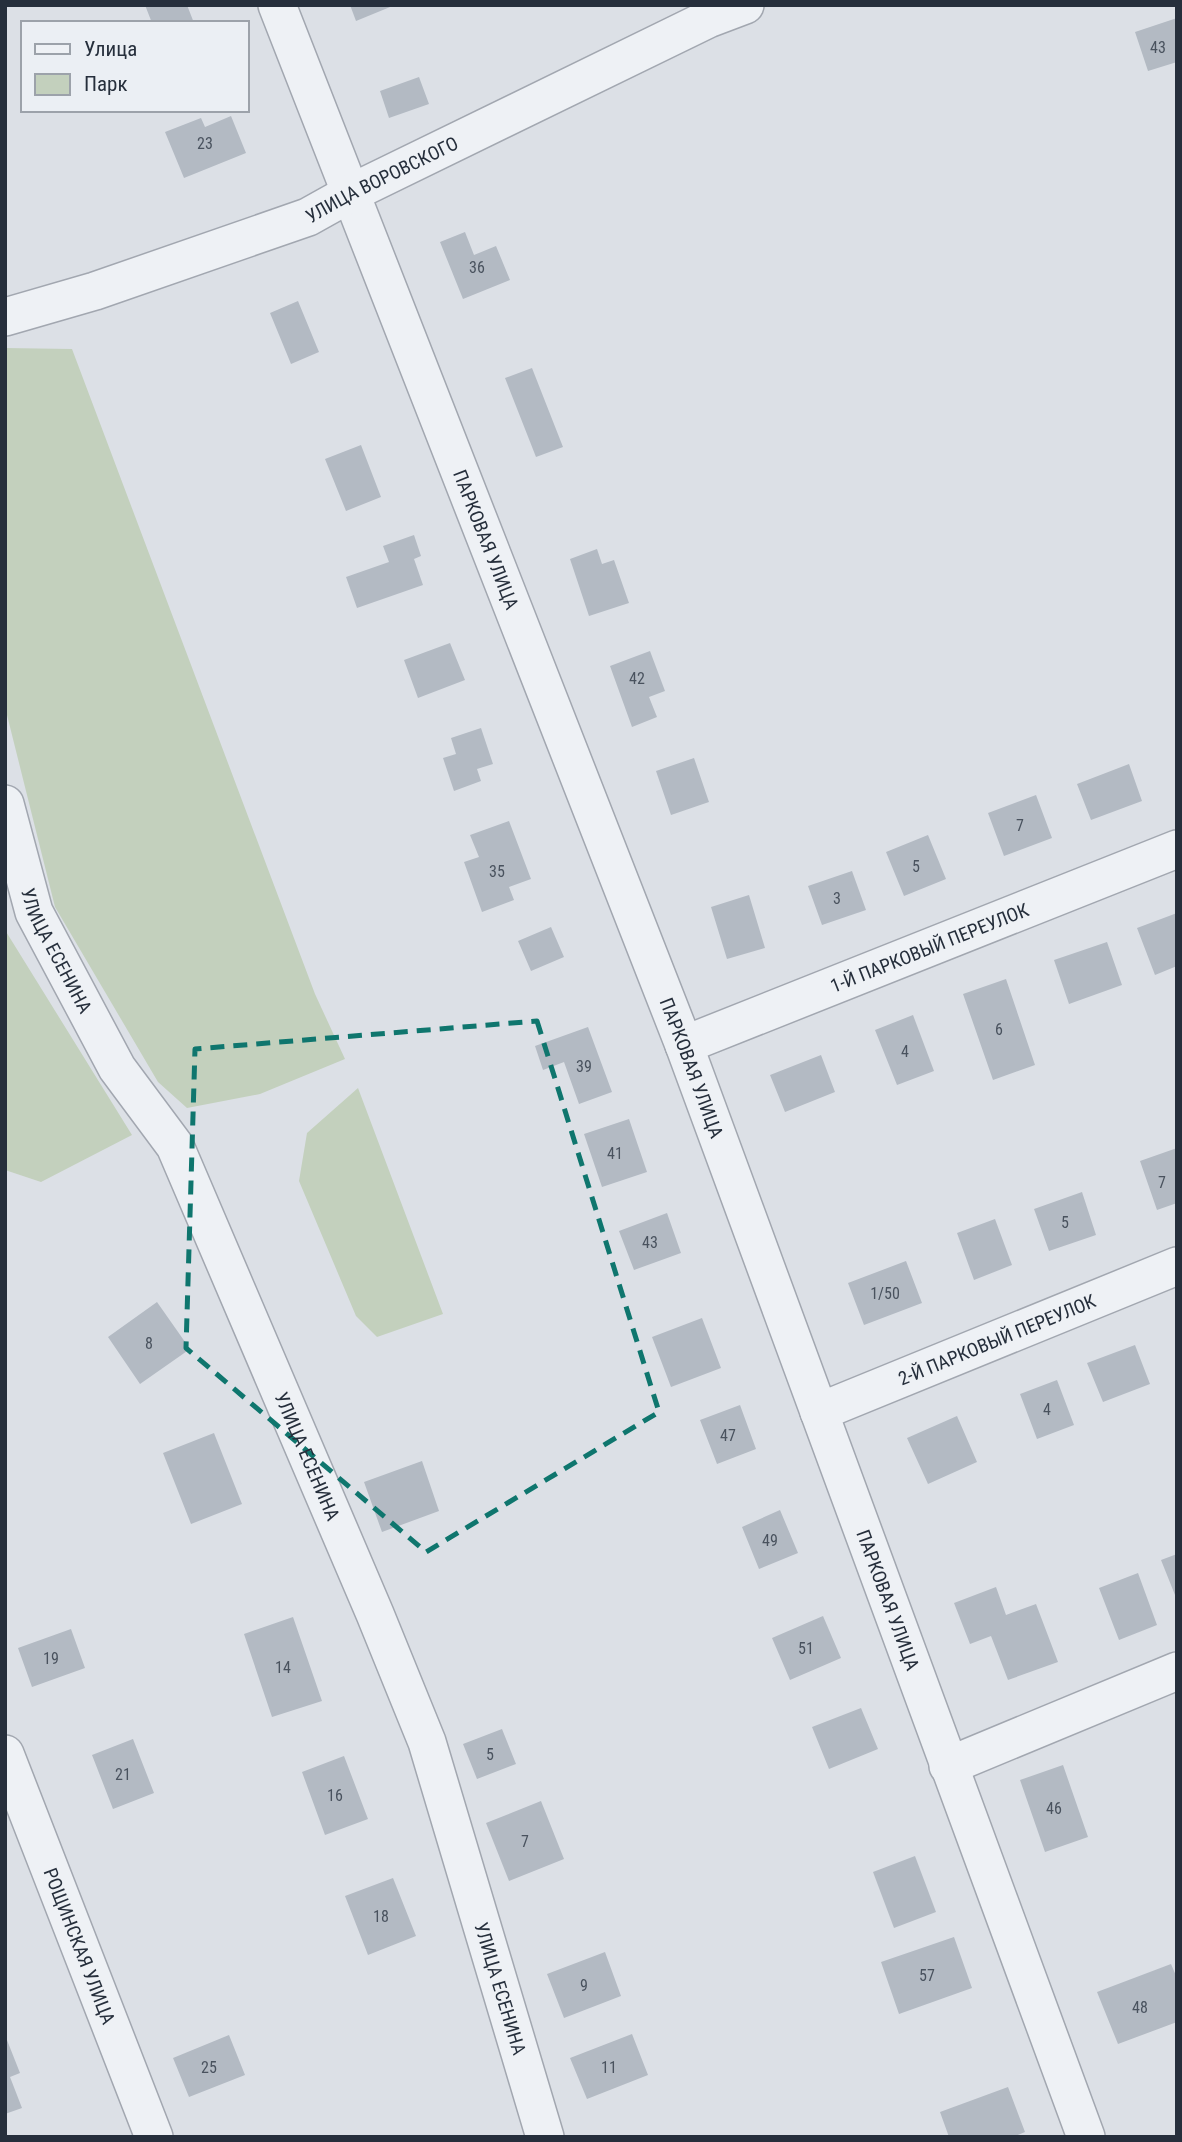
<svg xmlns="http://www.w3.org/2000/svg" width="1182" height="2142" font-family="'Roboto Condensed',sans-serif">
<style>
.green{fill:#c3d0bd}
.building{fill:#b3bac3}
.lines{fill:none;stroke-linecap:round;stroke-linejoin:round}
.minor-casing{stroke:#a2a7b0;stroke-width:40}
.minor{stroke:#eef1f5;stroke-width:37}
.marked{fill:none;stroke:#0f766e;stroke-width:5;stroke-dasharray:14 9;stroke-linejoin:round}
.labels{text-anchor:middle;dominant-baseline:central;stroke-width:5;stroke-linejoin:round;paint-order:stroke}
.number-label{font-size:16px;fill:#49525e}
.street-label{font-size:19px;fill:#262f3c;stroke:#ebeff4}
</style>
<rect width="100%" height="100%" fill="#dce0e6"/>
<path class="green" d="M5,348l67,1 243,645 30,65 -85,35 -73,14 -29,-26 -103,-175 -50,-200z
M5,930l127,205 -91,47 -36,-12z
M358,1088l85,226 -66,23 -21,-21 -57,-135 8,-48z"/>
<path class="building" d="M145,5h42l7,18h-42z
M350,5h45l-39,16z
M1177,18v44l-29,9 -13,-39z
M419,77l10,27 -40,14 -9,-27z
M231,116l15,37 -62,25 -19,-46 36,-14 4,9z
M465,232l9,23 22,-9 14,34 -47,19 -23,-57z
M298,301l21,51 -28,12 -21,-51z
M532,368l31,79 -27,10 -31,-79z
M361,445l20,52 -35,14 -21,-52z
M414,535l7,21 -7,3 9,26 -66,23 -11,-31 43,-15 -6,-16z
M597,549l5,15 12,-4 15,43 -40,13 -19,-57z
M450,643l15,37 -47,18 -14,-38z
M650,651l15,40 -16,6 8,20 -25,10 -22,-61z
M481,728l12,36 -16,5 4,12 -27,10 -11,-33 13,-4 -5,-16z
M694,758l15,44 -38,13 -15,-44z
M1129,764l13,37 -51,19 -14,-36z
M1036,795l16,43 -48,18 -16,-43z
M509,821l22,58 -22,8 5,13 -32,12 -18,-50 15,-5 -9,-22z
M928,835l18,44 -42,17 -18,-44z
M852,871l14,39 -44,15 -14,-39z
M749,895l16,53 -38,11 -16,-52z
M1177,913v53l-22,9 -18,-47z
M551,927l13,30 -33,14 -13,-30z
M1107,942l15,43 -53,19 -15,-44z
M1006,979l29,86 -42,15 -30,-86z
M913,1015l21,56 -37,14 -22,-55z
M588,1027l24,65 -33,12 -15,-42 -21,8 -8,-24z
M821,1055l14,37 -50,20 -15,-37z
M629,1119l18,53 -45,15 -18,-53z
M1177,1148v55l-20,7 -17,-49z
M1082,1192l14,43 -47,16 -15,-42z
M667,1213l14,40 -47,17 -15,-39z
M995,1219l17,46 -38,15 -17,-47z
M906,1261l16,42 -58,22 -16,-42z
M157,1302l33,47 -50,35 -32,-47z
M702,1318l19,50 -50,19 -19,-50z
M1135,1345l15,39 -47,18 -16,-39z
M1057,1380l17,45 -37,14 -17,-45z
M740,1405l16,44 -39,15 -17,-44z
M957,1416l20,46 -49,22 -21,-46z
M214,1433l28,71 -51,20 -28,-71z
M422,1461l17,50 -57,21 -18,-50z
M780,1510l18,43 -39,16 -17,-42z
M1177,1554v46l-16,-40z
M1138,1573l19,52 -38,15 -20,-52z
M996,1587l10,28 30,-11 22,58 -50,18 -17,-44 -21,8 -16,-41z
M823,1616l18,42 -51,22 -18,-42z
M293,1617l29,84 -50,16 -28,-83z
M71,1629l14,39 -53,19 -14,-39z
M861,1708l17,41 -49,20 -17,-42z
M502,1729l14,35 -39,15 -14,-35z
M133,1739l21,54 -41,16 -21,-54z
M344,1756l24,63 -43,16 -23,-63z
M1063,1765l25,72 -43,15 -25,-72z
M541,1801l23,58 -55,22 -23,-58z
M915,1856l21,56 -42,16 -21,-56z
M393,1878l23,58 -48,19 -23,-59z
M954,1937l18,51 -73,26 -18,-52z
M605,1952l16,44 -57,22 -17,-44z
M1171,1964l6,14v44l-59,22 -21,-52z
M632,2034l16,41 -61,24 -17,-41z
M5,2035l15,38 -10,4 12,31 -17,6z
M229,2035l16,40 -56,22 -16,-39z
M1008,2087l17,45 -12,5h-64l-9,-25z"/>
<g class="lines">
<g class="minor-casing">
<g id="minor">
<path id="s1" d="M277,5l407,1040 402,1092"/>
<path id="s2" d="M5,317l90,-26 213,-74 43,-24 357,-174 37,-14"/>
<path id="s3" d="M5,804l29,108 83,156 58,78 200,468 52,128 118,395"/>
<path id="s4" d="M684,1045l493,-196"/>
<path id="s5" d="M819,1412l358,-146"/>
<path id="s6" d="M5,1754l149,383"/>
<path d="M948,1766l229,-95"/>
</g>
</g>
<use href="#minor" class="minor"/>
</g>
<path class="marked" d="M537,1021l122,391 -233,140 -240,-204 9,-299z"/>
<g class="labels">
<g class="number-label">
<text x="1158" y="47">43</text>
<text x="205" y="143">23</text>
<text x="477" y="267">36</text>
<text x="637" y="678">42</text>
<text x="1020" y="825">7</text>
<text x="916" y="866">5</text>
<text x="497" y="871">35</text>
<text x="837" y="898">3</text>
<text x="999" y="1029">6</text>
<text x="905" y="1051">4</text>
<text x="584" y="1066">39</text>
<text x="615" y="1153">41</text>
<text x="1162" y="1182">7</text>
<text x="1065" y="1222">5</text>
<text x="650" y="1242">43</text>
<text x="885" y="1293">1/50</text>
<text x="149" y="1343">8</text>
<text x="1047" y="1409">4</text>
<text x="728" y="1435">47</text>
<text x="770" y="1540">49</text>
<text x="806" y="1648">51</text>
<text x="51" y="1658">19</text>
<text x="283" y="1667">14</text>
<text x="490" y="1754">5</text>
<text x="123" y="1774">21</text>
<text x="335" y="1795">16</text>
<text x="1054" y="1808">46</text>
<text x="525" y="1841">7</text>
<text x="381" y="1916">18</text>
<text x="927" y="1975">57</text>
<text x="584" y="1985">9</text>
<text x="1140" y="2007">48</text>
<text x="209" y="2067">25</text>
<text x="609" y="2067">11</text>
</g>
<g class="street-label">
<text stroke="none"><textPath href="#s2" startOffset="402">УЛИЦА ВОРОВСКОГО</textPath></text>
<text stroke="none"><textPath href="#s1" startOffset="574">ПАРКОВАЯ УЛИЦА</textPath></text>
<text stroke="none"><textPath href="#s4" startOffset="264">1-Й ПАРКОВЫЙ ПЕРЕУЛОК</textPath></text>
<text stroke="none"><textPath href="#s3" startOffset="156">УЛИЦА ЕСЕНИНА</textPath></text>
<text stroke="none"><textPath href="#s1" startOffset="1141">ПАРКОВАЯ УЛИЦА</textPath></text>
<text stroke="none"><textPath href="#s5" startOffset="192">2-Й ПАРКОВЫЙ ПЕРЕУЛОК</textPath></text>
<text stroke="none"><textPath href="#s3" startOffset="723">УЛИЦА ЕСЕНИНА</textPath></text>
<text stroke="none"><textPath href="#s1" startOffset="1708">ПАРКОВАЯ УЛИЦА</textPath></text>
<text stroke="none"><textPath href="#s6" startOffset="206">РОЩИНСКАЯ УЛИЦА</textPath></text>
<text stroke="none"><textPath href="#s3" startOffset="1290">УЛИЦА ЕСЕНИНА</textPath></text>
</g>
</g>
<rect width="1182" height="2142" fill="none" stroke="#262f3c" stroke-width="14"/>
<rect x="21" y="21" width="228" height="91" fill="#ebeff4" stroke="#9ca2aa" stroke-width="2"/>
<rect x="35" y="44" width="35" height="10" fill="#eef1f5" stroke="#9ca2aa" stroke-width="2"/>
<text x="84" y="56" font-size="21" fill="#262f3c">Улица</text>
<rect x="35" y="74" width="35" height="21" fill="#c3d0bd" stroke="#9ca2aa" stroke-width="2"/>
<text x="84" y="91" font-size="21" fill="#262f3c">Парк</text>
</svg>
